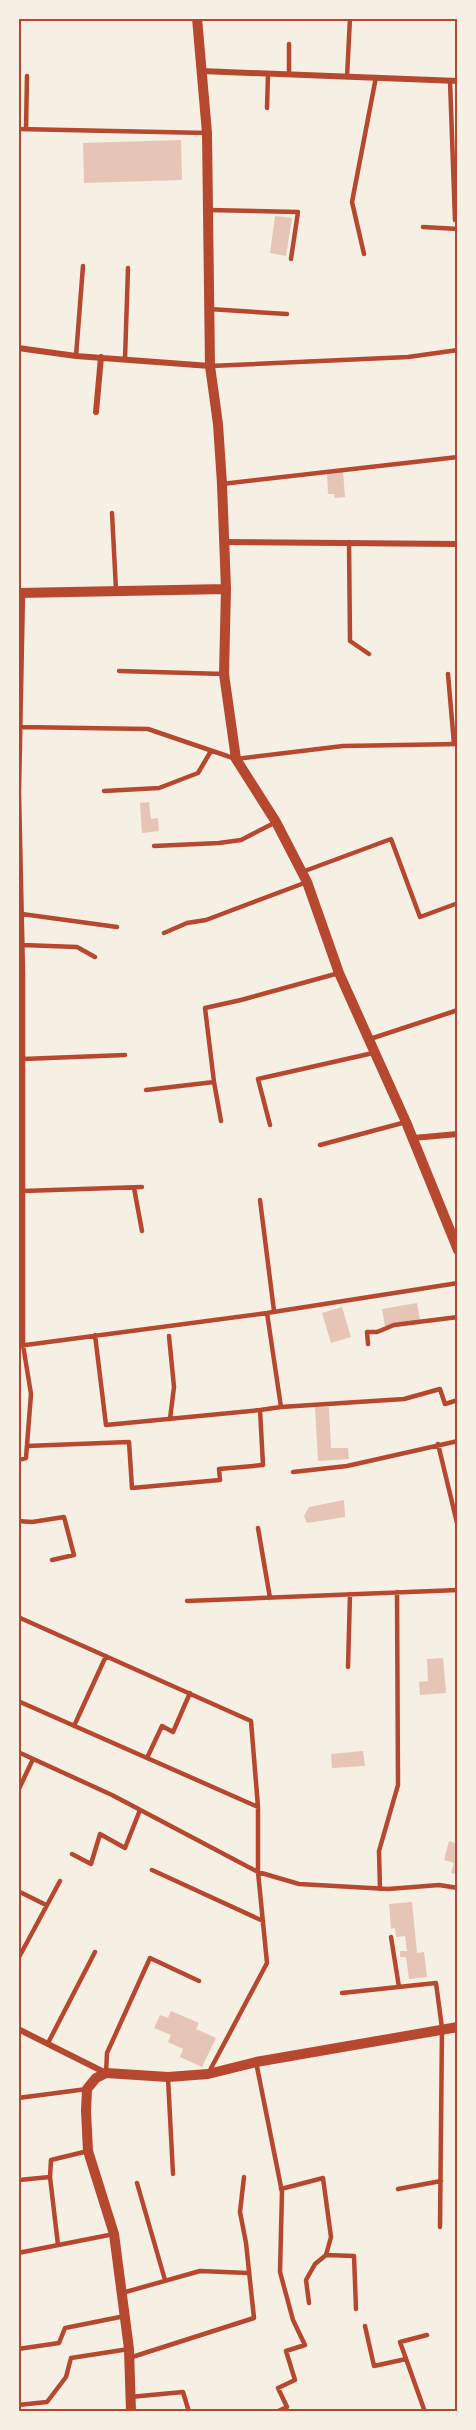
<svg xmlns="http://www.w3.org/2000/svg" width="476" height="2430" font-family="Merriweather,serif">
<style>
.building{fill:#e6c5b7}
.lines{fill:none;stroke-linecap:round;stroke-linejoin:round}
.service{stroke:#b5482f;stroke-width:4.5}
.minor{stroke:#b5482f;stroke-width:6}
.tertiary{stroke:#b5482f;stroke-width:10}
.neatline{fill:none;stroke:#b5482f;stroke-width:2}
</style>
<rect width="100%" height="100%" fill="#f6efe4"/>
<path class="building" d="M181,140l1,40 -98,3 -1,-40z
M275,216l17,2 -6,38 -16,-3z
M343,471l2,26 -10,1 -1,-4h-6l-1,-22z
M149,802l2,17 7,-1 1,13 -17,2 -2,-30z
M417,1303l3,17 -35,6 -3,-17z
M342,1307l9,30 -20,6 -9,-30z
M315,1407h14l2,41h17l1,11 -31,2z
M344,1500l1,17 -38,6 -3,-7 5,-9z
M443,1658l3,35 -26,2 -1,-13 9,-1 -1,-22z
M363,1751l2,15 -33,2 -1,-14z
M449,1841l9,3v31l-7,-2 3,-10 -10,-3z
M412,1902l5,51 7,-1 3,25 -18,2 -3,-22h-6v-6h7l-2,-15 -9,1 -1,-9 -4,1 -2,-25z
M171,2011l28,12 -3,6 20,9 -14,29 -22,-10 3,-8 -15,-7 3,-7 -17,-7 6,-13 8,3z"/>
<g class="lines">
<path class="service" d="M289,74v-30
M347,77l3,-59
M450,81l5,139
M267,108l1,-34
M18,129l189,4
M26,129l1,-53
M208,210l90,2 -7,47
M423,227l35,2
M364,254l-12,-52 24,-125
M209,309l78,5
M76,356l7,-90
M125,359l3,-91
M210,366l198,-9 50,-7
M222,484l236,-27
M112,513l4,77
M349,542l1,99 19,13
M119,671l105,3
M448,674l6,70
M20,727l128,2 88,30 107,-13 115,-2
M104,791l55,-3 39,-15 13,-22
M154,846l65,-3 22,-3 35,-18
M302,872l89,-33 29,78 38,-14
M22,914l95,13
M164,933l23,-10 19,-3 101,-38
M22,945l55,2 18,10
M370,1039l88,-29
M23,1059l102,-4
M146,1090l68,-8
M221,1121l-7,-39 -9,-74 36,-8 98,-27
M270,1125l-12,-46 115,-26
M320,1145l86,-23
M134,1188l8,43
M23,1191l119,-4
M260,1200l14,111
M95,1335l11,90 154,-15 21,-3 -14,-94
M169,1336l5,51 -4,32
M368,1344l-1,-12h10l17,-7 64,-8
M18,1346l249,-33 191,-30
M281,1407l123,-8 36,-10 5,15 13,-4
M438,1444l20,83
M27,1446l102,-4 3,46 88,-8 -1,-11 44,-4 -3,-55
M18,1460l8,-2 5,-64 -8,-49v-372l-4,-181 4,-200
M293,1472l54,-6 111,-25
M18,1521l14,1 32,-5 10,38 -22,5
M258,1528l12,70
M187,1601l271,-11
M18,1617l233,104 7,86v65l9,91 -58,109
M348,1667l2,-73
M18,1701l240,106
M74,1726l32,-70
M18,1752l94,43 146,77 41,12 89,5 51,-4 19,3
M147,1758l15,-32 11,6 17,-39
M18,1791l15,-32
M72,1854l19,10 9,-30 25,14 15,-38
M152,1870l111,51
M380,1889l-1,-38 19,-66 -1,-193
M18,1891l28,14
M391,1937l8,50
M18,1959l42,-78
M342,1993l94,-10 6,45 -2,199
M48,2043l47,-91
M256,2062l26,130 -2,80 13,48 12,25 -19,6 9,29 -17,8 9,19 -11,5
M106,2073l1,-20 43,-95 49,23
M168,2078l5,96
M18,2098l69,-9
M50,2177l8,68
M137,2183l28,97
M281,2189l42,-11 8,59 -5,18 -11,9 -9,16 3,23
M398,2189l43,-8
M18,2205l1,-25 31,-3 1,-17 37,-9
M18,2253l96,-19
M326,2255l28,1 2,53
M122,2293l78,-22 48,2
M365,2326l9,40 32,-7
M18,2349l41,-6 6,-15 60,-12
M129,2358l125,-40 -8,-75 -6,-31 4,-35
M130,2397l53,-5 6,20
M18,2405l29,-3 19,-25 5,-19 58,-9
M425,2412l-25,-70 27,-7"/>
<path class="minor" d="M201,71l257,10
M18,348l58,8 134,10
M96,412l5,-55
M224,542l234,2
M413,1138l45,-4
M18,2029l88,44"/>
<path class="tertiary" d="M197,18l10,115 3,233 8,58 4,60 4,105 -2,85 12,85 40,63 31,60 32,91 67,149 52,128
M18,593l208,-4
M131,2412l-2,-63 -15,-115 -26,-83 -2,-40 1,-22 9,-11 10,-5 62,4 40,-3 48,-12 202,-35"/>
</g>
<rect width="476" height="2430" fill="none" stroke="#f6efe4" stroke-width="39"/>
<rect x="20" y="20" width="436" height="2390" class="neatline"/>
</svg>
